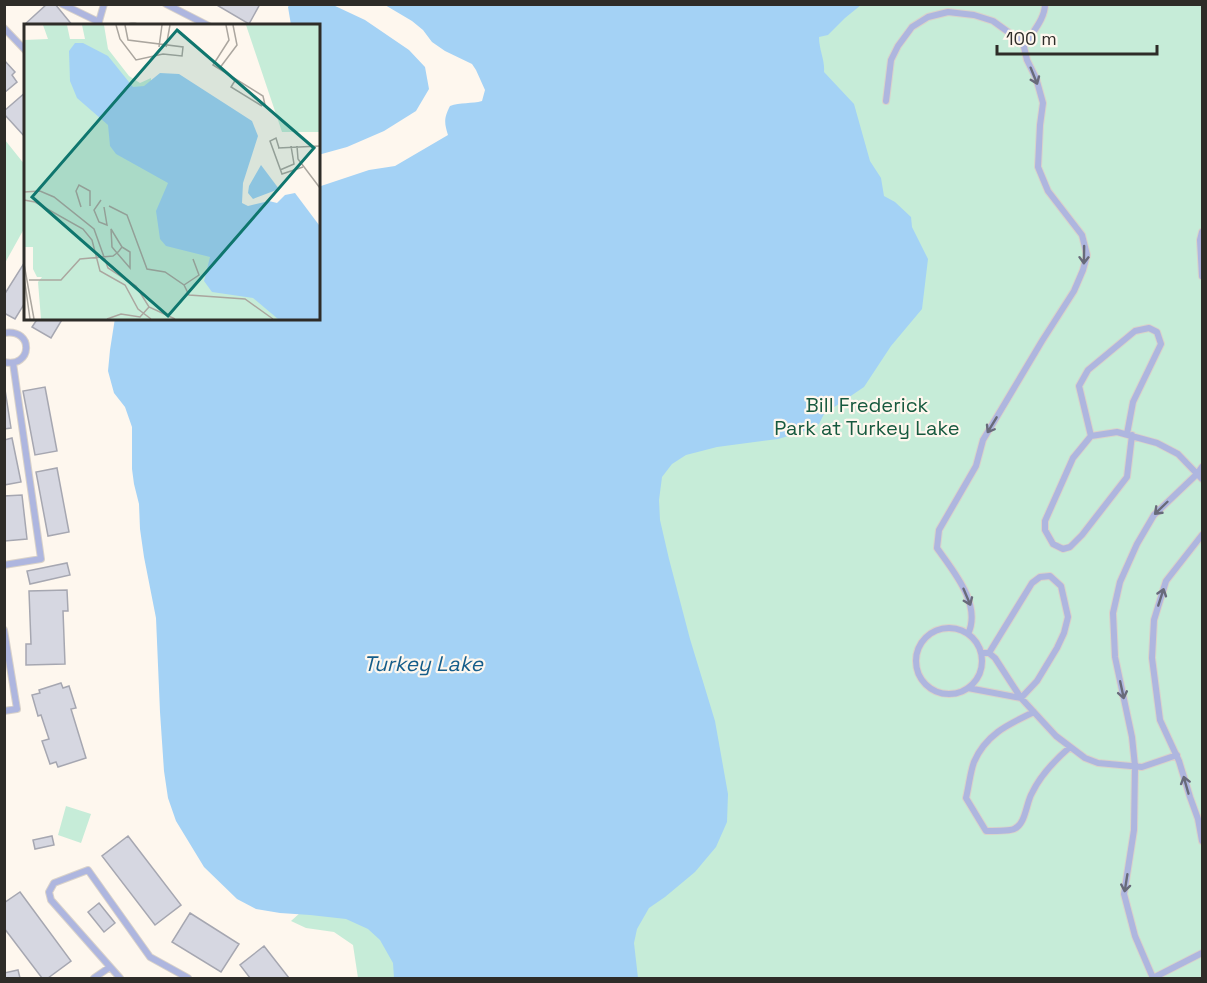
<svg xmlns="http://www.w3.org/2000/svg" width="1207" height="983" font-family="'Space Grotesk',sans-serif">
<style>
.green{fill:#c6ecd8}
.water{fill:#a4d2f5}
.building{fill:#d6d7e1;stroke:#a6a7b1;stroke-width:1.5}
.lines{fill:none;stroke-linecap:round;stroke-linejoin:round}
.service-casing{stroke:#d9d2ca;stroke-width:8}
.service{stroke:#aeb6df;stroke-width:6}
.oneway{stroke:#686a7a}
.labels{text-anchor:middle;dominant-baseline:central;stroke-width:4.5;stroke-linejoin:round;paint-order:stroke}
.park-label{font-size:20px;fill:#16593e;stroke:#fef7ee}
.water-label{font-size:21px;font-style:italic;fill:#155d8a;stroke:#fef7ee}
.inset-road{fill:none;stroke:#aba69f;stroke-width:1.5}
.view{fill:#0f766e;fill-opacity:0.15;stroke:#0f766e;stroke-width:3}
.inset-edge{fill:none;stroke:#2e2c28;stroke-width:3}
</style>
<rect width="100%" height="100%" fill="#fef7ee"/>
<path class="green" d="M826,5h376v973h-844l-5,-33 -19,-13 -28,-4 -15,-7 321,-287 -215,-246z
M5,140l20,25v62l-20,36z
M66,806l25,8 -10,29 -23,-8z"/>
<path class="water" d="M290,4l43,1 32,15 44,30 16,17 4,22 -13,22 -32,20 -37,16 -29,8v-129l-27,-1 -3,-18z
M385,5h476l-16,13 -17,17 -9,2c0,13 6,23 5,35l30,32 16,57 11,17 3,18 11,6 16,15 1,10 16,32 -6,50 -31,37 -27,41 -40,27 -5,10 -17,8 -24,7 -61,8 -31,8 -14,9 -10,13 -3,23 1,20 9,39 21,80 25,82 13,73 -1,28 -11,25 -21,25 -30,25 -16,11 -12,21 -3,14 4,35h-244l-1,-15 -13,-23 -12,-11 -22,-10 -36,-4 -30,-2 -24,-4 -19,-10 -33,-32 -28,-46 -8,-23 -4,-27 -4,-59 -4,-94 -12,-61 -4,-28 -1,-25 -5,-20 -2,-15v-42l-7,-20 -11,-14 -6,-22 2,-21 5,-32h203v-131l51,-17 26,-4 53,-31c-4,-13 -4,-17 2,-29 10,-4 22,-2 32,-5l3,-11 -9,-20 -4,-6 -27,-13 -13,-9 -9,-12 -11,-9z"/>
<path class="building" d="M47,4h8l18,22h-47l-2,-1z
M215,4h45l-11,20z
M4,60l11,12 -3,3 5,7 -13,11z
M26,92v46l-22,-24v-3z
M26,260v41l-11,18 -11,-6v-18z
M38,318h25l-12,20 -19,-11z
M4,383l7,45 -7,1z
M45,387l12,64 -22,4 -12,-64z
M12,438l9,44 -17,3v-45z
M57,468l12,64 -21,4 -12,-64z
M22,495l5,44 -22,2 -1,-45z
M67,563l3,12 -40,9 -3,-13z
M67,590l1,21h-5l2,53 -39,1v-21h5l-2,-53z
M61,683l2,5 6,-2 7,22 -5,1 15,49 -28,9 -2,-5 -6,2 -8,-23 7,-2 -8,-24 -3,1 -6,-21 8,-2 -1,-3z
M52,836l2,9 -19,4 -2,-9z
M128,836l53,69 -26,20 -53,-69z
M20,892l51,69 -23,17h-6l-38,-50v-25z
M99,903l16,20 -11,9 -16,-20z
M190,913l49,31 -18,28 -49,-30z
M264,946l25,32h-39l-10,-13z
M18,970l2,8h-16v-5z"/>
<g class="lines">
<g class="service-casing">
<path id="service" d="M62,4l37,18
M166,4l43,22
M98,25l6,-21
M132,26h2
M4,28l22,23
M886,101l5,-41 7,-14 14,-19 16,-10 20,-5 26,3 19,6 32,23
M1202,232l-2,8 2,36
M4,333c31,-5 28,36 0,29
M1132,435l-5,42 -45,58 -12,12 -7,2 -10,-5 -8,-14v-9l28,-63 18,-22 26,-4 40,11 21,11 24,25
M1091,436l-12,-50 9,-16 47,-39 14,-3 8,4 4,12 -28,58 -6,32
M1202,535l-36,46 -12,39 -2,38 8,62 19,41 11,36 8,22 4,22
M4,565l37,-6 -28,-196
M916 661a33 33 0 1 1 66 0a33 33 0 1 1-66 0Z
M4,630l13,79 -13,2
M968,634c14,-30 -15,-63 -31,-86l2,-18 37,-64 7,-26 59,-99 32,-50 9,-21 4,-15 -5,-20 -34,-44 -10,-24 2,-42 3,-22 -7,-25 -9,-18 -3,-13c7,-14 21,-27 21,-43
M982,653h7l6,5 26,40 35,38 29,22 13,5 44,4 35,-12
M968,688l53,10 16,-17 20,-33 7,-15 4,-16 -7,-31 -11,-10 -10,1 -8,6 -43,70
M1034,712c-25,12 -48,22 -60,50 -4,11 -5,24 -8,36l20,33c6,0 24,0 28,-2 12,-5 12,-26 18,-36 9,-19 23,-33 38,-46
M94,978l16,-11
M120,978l-69,-78 -2,-8 5,-9 34,-13 62,87 38,21
M1153,978l-18,-42 -11,-42 10,-64 1,-64 -3,-29 -17,-80 -2,-44 7,-31 17,-38 17,-29 43,-41 5,-7
M1153,978l49,-25"/>
</g>
<use href="#service" class="service"/>
</g>
<defs><path id="oneway-shaft" d="M-6 0H5M1.5-3L5.5 0L1.5 3" fill="none" stroke-width="1.6" stroke-linecap="round" stroke-linejoin="round" transform="scale(1.5)"/></defs>
<g class="oneway">
<use href="#oneway-shaft" transform="translate(1034 76) rotate(68)"/>
<use href="#oneway-shaft" transform="translate(1084 255) rotate(91)"/>
<use href="#oneway-shaft" transform="translate(992 425) rotate(121)"/>
<use href="#oneway-shaft" transform="translate(1161 508) rotate(136)"/>
<use href="#oneway-shaft" transform="translate(967 597) rotate(67)"/>
<use href="#oneway-shaft" transform="translate(1161 597) rotate(-72)"/>
<use href="#oneway-shaft" transform="translate(1122 690) rotate(78)"/>
<use href="#oneway-shaft" transform="translate(1186 785) rotate(-106)"/>
<use href="#oneway-shaft" transform="translate(1126 883) rotate(99)"/>
</g>
<g class="labels">
<g class="park-label">
<text x="867" y="405">Bill Frederick<tspan x="867" dy="23">Park at Turkey Lake</tspan></text>
</g>
<g class="water-label">
<text x="423" y="663">Turkey Lake</text>
</g>
</g>
<g transform="translate(24 24)">
<rect width="296" height="296" fill="#fef7ee"/>
<path d="M19,1h24l3,14h15l-3,-14h22l4,24 21,27 11,7 11,-5 1,79h60l2,120 105,42h-278l-3,-37 4,-5h-5l-4,-8v-22h-9v-207l24,-1zM222,1h73v107h-37z" fill="#c6ecd8"/>
<path d="M51,19h8l25,13 25,31 11,-1 16,-13 19,1 73,47 6,15 -15,47 -1,20 6,3 21,-5 8,2 8,-8 10,-2 24,32v94h-41l-25,-21 -41,-6 -8,-11 6,-24 -44,-11 -6,-7 -4,-28 12,-28 -52,-29 -6,-8 -2,-21 -31,-27 -7,-17 -1,-30zM237,141l18,24 -26,10 -5,-6 1,-7z" fill="#a4d2f5"/>
<path class="inset-road" d="M92,1l4,14 16,21 27,-6 19,2 1,-9 -55,-7 -3,-15M202,1l3,15 -16,25 50,31 2,9M135,23l3,-22M142,23l4,-22M195,45l18,-24 -4,-20M212,55l-5,8 31,19M273,122l1,13 22,29M254,124l42,-2M255,124l-3,-10 -6,3 12,33 21,-7M256,146l14,-6 -3,-18M0,168l16,-1 14,6 40,32 14,39 28,18 13,21 26,12M0,176l11,2 48,27 9,11 8,31 25,14 13,24 13,10M77,176l-7,10 5,12 8,3 -3,-18M85,182l18,9 20,54 18,3 19,13 5,10 56,4 28,20M57,183l-5,-16 3,-6 11,6v15M93,229l13,15v-16l-8,-5M0,240l10,55M0,252l6,43M5,256h32l19,-21 33,-3 4,-3 2,-2 3,-4 -11,-18 1,18 5,6M160,261l15,-10 -6,-16M83,295l14,-5 19,3 9,-10"/>
<path class="view" d="M153,6l137,118 -146,168 -136,-119z"/>
<rect width="296" height="296" class="inset-edge"/>
</g>
<rect width="1207" height="983" fill="none" stroke="#2e2c28" stroke-width="12"/>
<path d="M997 45v9h160v-9" fill="none" stroke="#2e2c28" stroke-width="3"/>
<text x="1006" y="45" font-size="18" fill="#2e2c28" stroke="#fef7ee" stroke-width="4.5" paint-order="stroke">100 m</text>
</svg>
